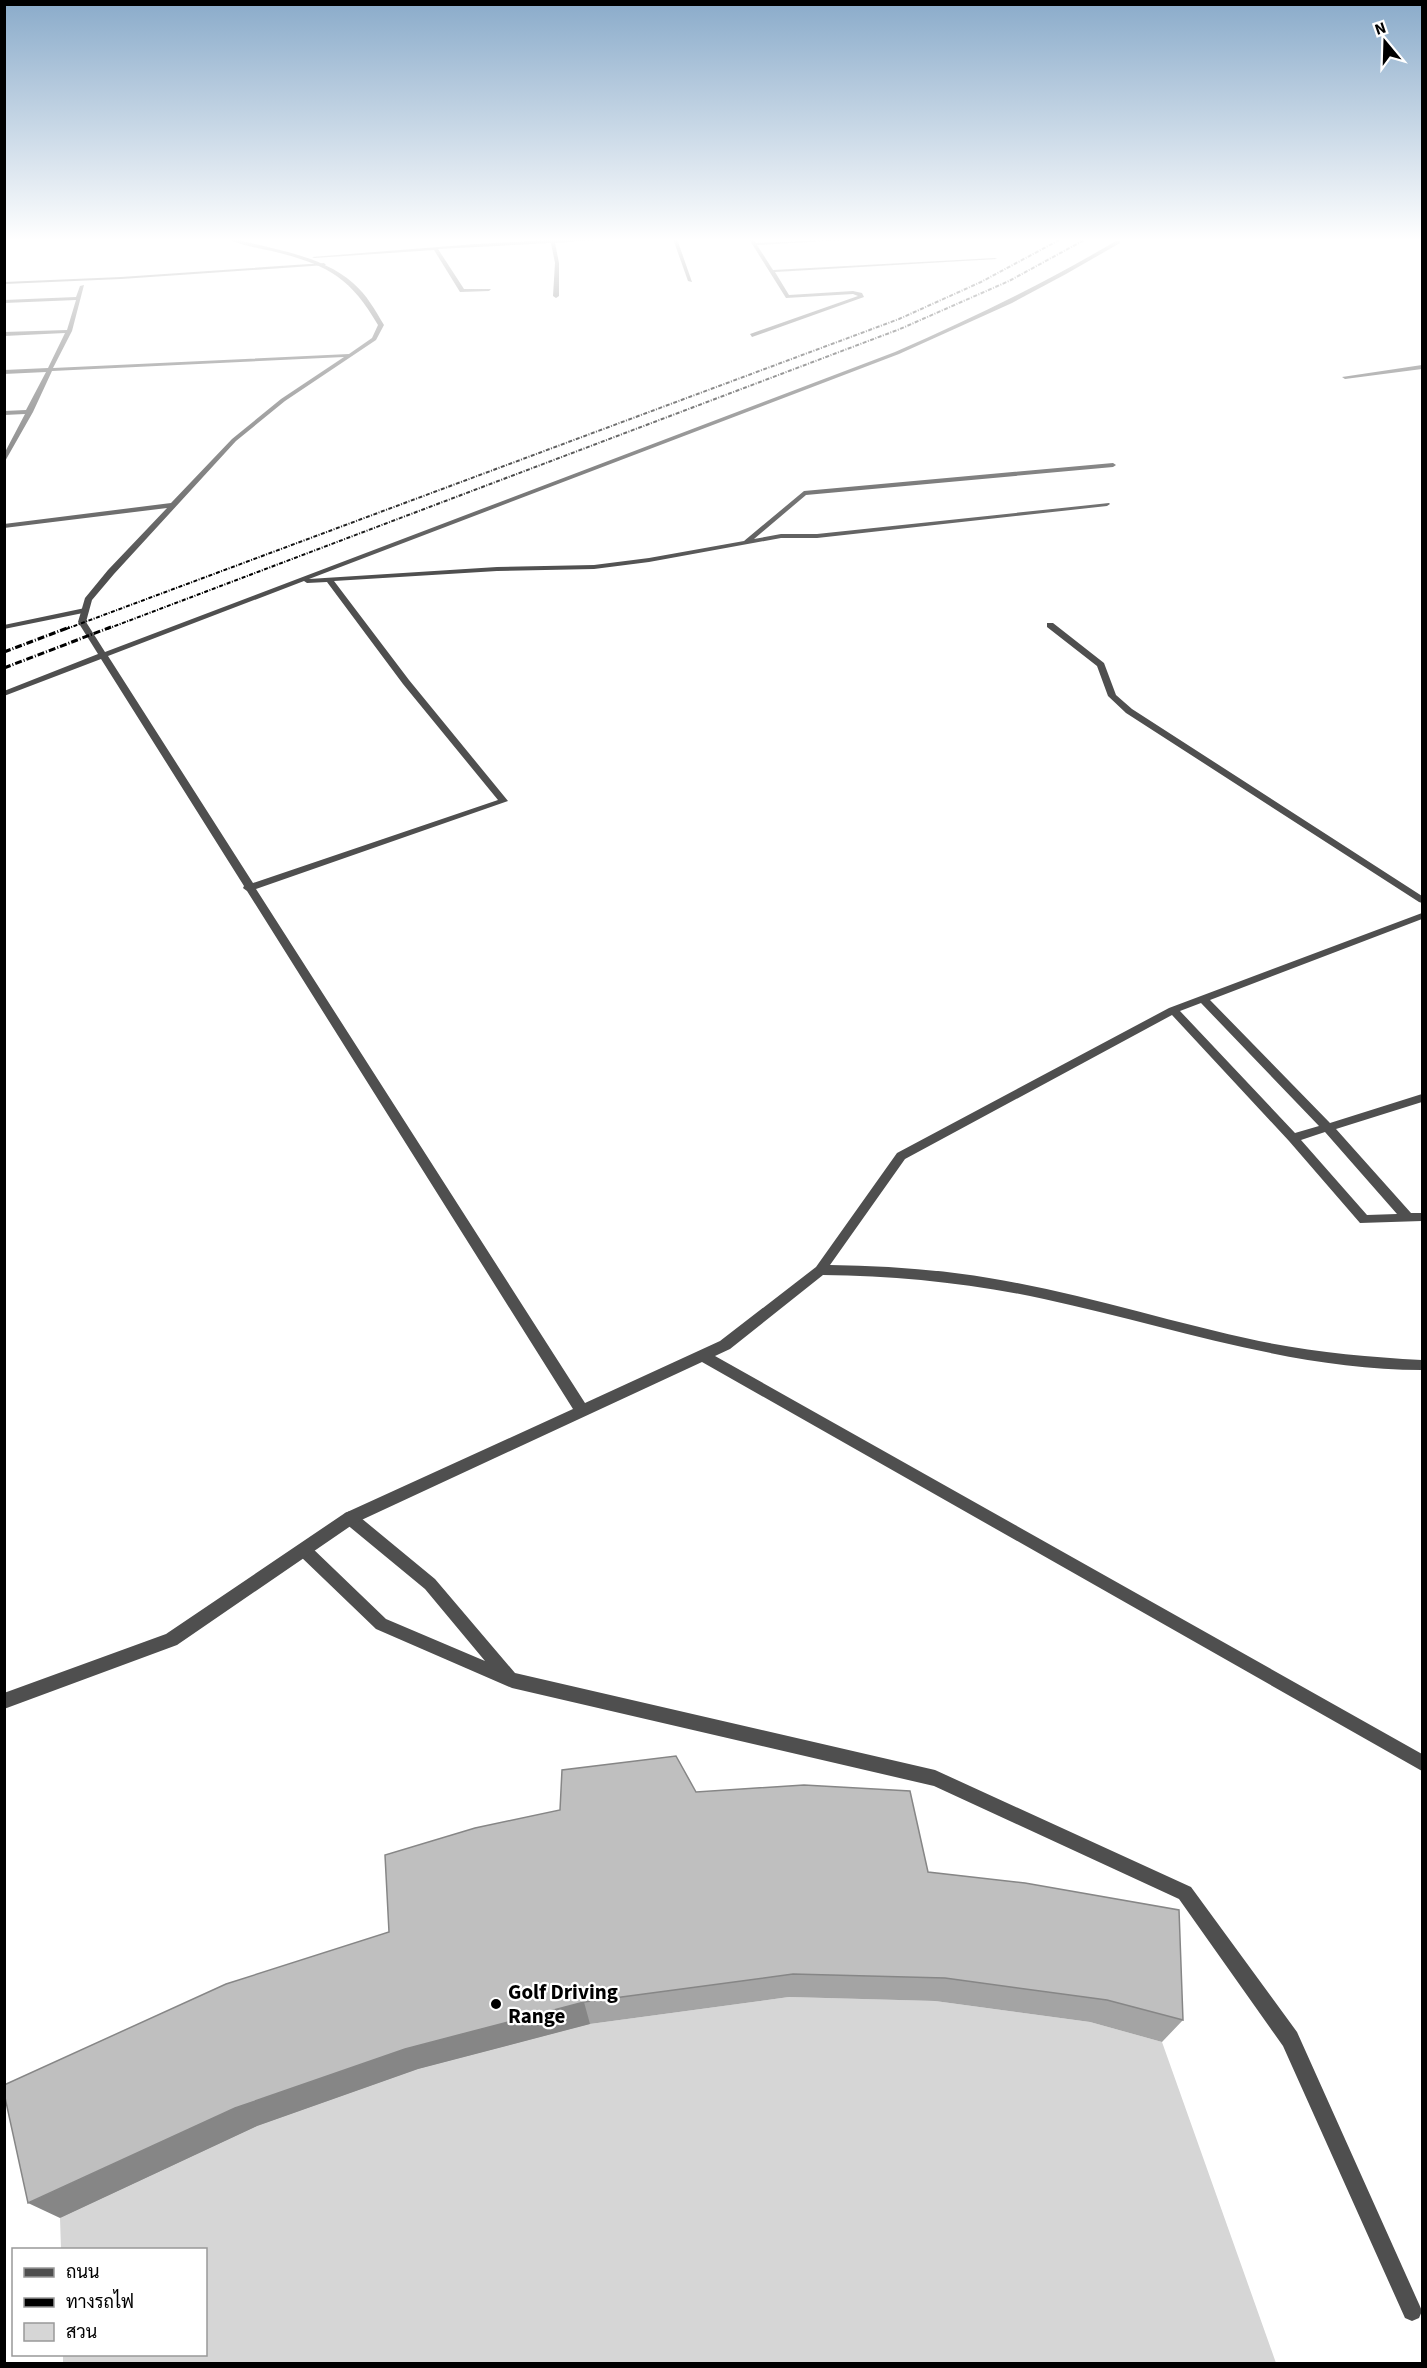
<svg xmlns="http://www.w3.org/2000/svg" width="1427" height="2368" font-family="'Source Sans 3',Sarabun,sans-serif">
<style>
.green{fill:#d6d6d6}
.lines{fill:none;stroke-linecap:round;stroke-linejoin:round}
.lane{fill:#4f4f4f;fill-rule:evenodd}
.street{fill:#4f4f4f;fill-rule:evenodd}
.rail-far1{stroke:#000;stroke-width:2;stroke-dasharray:4 1.5 1 1.5;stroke-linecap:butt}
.rail{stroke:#000;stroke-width:3;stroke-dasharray:7 2 1 2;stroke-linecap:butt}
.wall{fill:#a4a4a4}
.shaded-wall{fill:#868686}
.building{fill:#bfbfbf;stroke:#868686;stroke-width:1.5}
.poi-dot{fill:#000;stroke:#fff;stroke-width:2}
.labels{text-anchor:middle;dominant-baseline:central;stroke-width:4.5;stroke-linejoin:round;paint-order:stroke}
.near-poi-label{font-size:21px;font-weight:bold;fill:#000;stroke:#fff;text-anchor:start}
</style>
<rect width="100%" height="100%" fill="#fff"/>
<path class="green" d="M789,1997l146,4 155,21 72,20 114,321h-1213v-8l143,-1v-104l-145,-1 -1,-31 197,-92 161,-57 172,-45z"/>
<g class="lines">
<path class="lane" d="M324,263l2,2 -205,14 -117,5v-2l117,-5z
M85,608h3v4l-84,17v-4z
M1047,623h6l51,40 12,32 16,14 290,187v7l-3,-1 -293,-189 -18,-17 -11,-30 -50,-39z
M350,1511l5,2 80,66 80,94 420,97 256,117 106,145 122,272 3,7 -3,7 -7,3 -7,-3 -122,-272 -104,-147 -245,-113 -422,-98 -136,-59 -77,-74 -2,-5 2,-5 5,-2 5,2 77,74 99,42 -60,-72 -80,-66 -2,-5 2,-5z"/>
<path class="street" d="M227,239h8c40,11 86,16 118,44 14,12 22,27 31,42l-8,15 -91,61 -49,40 -122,133 -22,26 -6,22 19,30 790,-300c76,-33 150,-69 221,-111h4v2l-54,31 -54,29 -113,51 -590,225 188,-12 97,-2 55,-7 95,-17 60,-50 309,-28 3,2 -3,2 -307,28 -52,44 27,-5h36l292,-31 1,1 -3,2 -290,32h-36l-132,24 -55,7 -97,2 -163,10 75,99 99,121 -252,88 329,514 135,-62 96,-74 81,-114 272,-145 253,-95v6l-212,81 120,123 92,-29v8l-86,27 75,84h11v8l-62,2 -71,-82 -117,-126 -267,144 -75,106c53,1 107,4 159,13 91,15 180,44 270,63 54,11 108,16 163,19v10c-129,0 -253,-44 -378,-71 -74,-16 -146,-23 -221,-24l-93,74 -15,7 707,398v17l-720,-409 -347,161 -178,122 -173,64v-16l162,-59 179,-121 228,-104 -326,-518 -4,-3 1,-2 -143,-227 -97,37v-5l94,-37 -20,-32 7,-24 23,-28 59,-62 -163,20v-4l167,-21 61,-64 49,-40 63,-42 -292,14 -19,41 -29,51v-9l21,-40 -21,1v-4l22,-1 20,-38 -42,2v-4l44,-2 17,-35 -61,3v-4l63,-2 9,-30 -72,3v-3l72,-3 4,-11 4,-1 -12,46 -19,37 296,-14 23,-16 6,-13c-28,-49 -53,-61 -106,-74 -15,-3 -31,-6 -45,-12zM304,581l3,2 20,-1 76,102 95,116 -245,83 -145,-227zM1201,1003l118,123 -24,7 -115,-122zM1325,1132l72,82 -30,1 -66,-75z
M573,239h35l-53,4 4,20v33l-3,2 -3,-2 2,-33 -4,-20 -113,6 26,40h27l-2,2 -29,1 -26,-42 -120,8 -2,-1 164,-13z
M673,239h4l15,43 -4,-1z
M749,239h4l3,4 104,-4 -103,6 16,25 222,-12 2,1 -222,13 14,23 64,-4 9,2 2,4 -112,40 -2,-3 108,-38 -5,-2 -67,4z
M1422,365v4l-77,10 -3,-2z"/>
<path class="rail-far1" d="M66,629l833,-310 82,-37 80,-43
M107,629l793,-300 109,-48 77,-42"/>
<path class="rail" d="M4,652l66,-25
M4,668l107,-41"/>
</g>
<path class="wall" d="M696,1792l232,80 255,148 -21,22 -72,-20 -155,-21 -146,-4 -199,27 -172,45 -161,57 -197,92 329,-286z"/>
<path class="shaded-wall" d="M584,2002l6,22 -172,45 -161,57 -197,92 -32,-15 207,-95 170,-59z"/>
<path class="building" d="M676,1756l20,36 108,-7 106,6 18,81 97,11 154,27 4,110 -76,-20 -162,-22 -152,-4 -209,28 -179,47 -170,59 -207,95 -24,-110v-8l222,-101 163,-52 -4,-77 90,-27 85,-18 2,-40z"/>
<linearGradient id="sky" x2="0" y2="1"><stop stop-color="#8aabca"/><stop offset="0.42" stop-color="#fff"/><stop offset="1" stop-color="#fff" stop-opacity="0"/></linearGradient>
<rect width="1427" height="571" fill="url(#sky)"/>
<circle class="poi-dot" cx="496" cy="2004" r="6"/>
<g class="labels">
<g class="near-poi-label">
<text x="508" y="1992">Golf Driving<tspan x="508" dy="24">Range</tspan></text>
</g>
</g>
<rect width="1427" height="2368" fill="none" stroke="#000000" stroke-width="12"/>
<rect x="12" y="2248" width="195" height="108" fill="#ffffff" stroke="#999999" stroke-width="1.5"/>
<rect x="24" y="2268" width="30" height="9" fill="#4f4f4f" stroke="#999999" stroke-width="1.5"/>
<text x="66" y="2278" font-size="18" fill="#000000">ถนน</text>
<rect x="24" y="2298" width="30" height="9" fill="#000000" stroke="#999999" stroke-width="1.5"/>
<text x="66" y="2308" font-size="18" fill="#000000">ทางรถไฟ</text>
<rect x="24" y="2323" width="30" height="18" fill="#d6d6d6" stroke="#999999" stroke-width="1.5"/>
<text x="66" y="2338" font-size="18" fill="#000000">สวน</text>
<g transform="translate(1385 42) rotate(341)" stroke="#ffffff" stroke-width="4.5" paint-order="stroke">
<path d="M0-4.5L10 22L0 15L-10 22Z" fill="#000000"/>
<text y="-9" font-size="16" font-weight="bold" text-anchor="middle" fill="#000000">N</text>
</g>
</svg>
